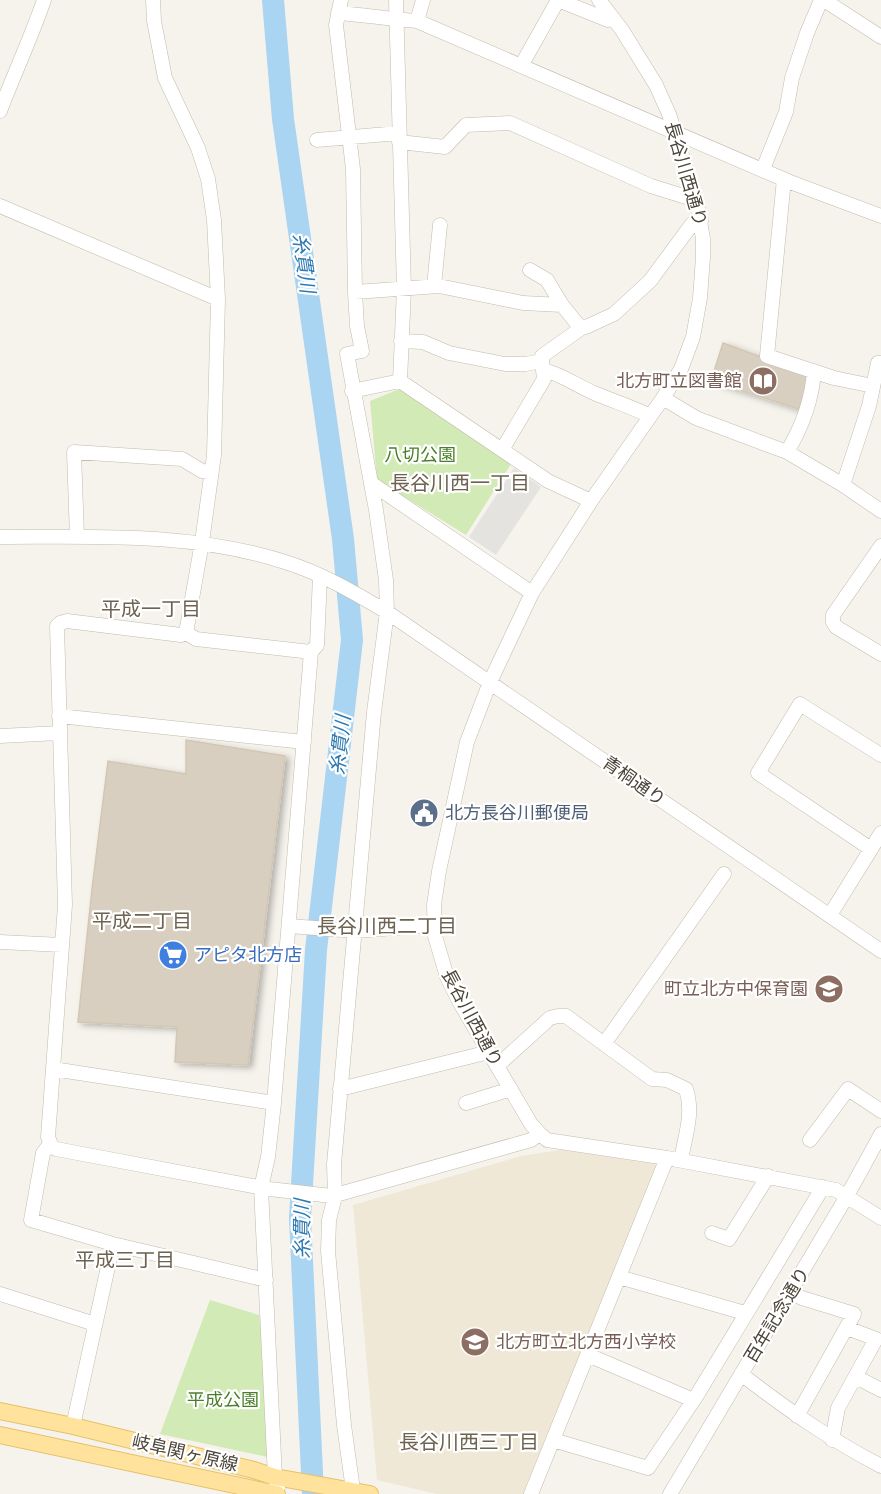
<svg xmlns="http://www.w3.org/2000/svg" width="881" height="1494" font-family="Arial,'Noto Sans JP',sans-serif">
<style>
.education{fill:#efe8d6}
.green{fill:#d2eab5}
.parking{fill:#e5e3e0}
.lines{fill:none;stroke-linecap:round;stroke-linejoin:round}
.river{stroke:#a9d4f2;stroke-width:22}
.building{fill:#d8cfc1;stroke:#d3c7b4;stroke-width:1.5;filter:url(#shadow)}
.minor-casing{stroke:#c2bbae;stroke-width:15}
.major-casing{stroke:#e6c16a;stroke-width:18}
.minor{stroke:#fff;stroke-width:14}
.major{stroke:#ffe39c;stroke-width:16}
.labels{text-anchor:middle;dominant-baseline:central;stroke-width:4.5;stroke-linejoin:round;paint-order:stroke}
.street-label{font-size:18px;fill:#4b4439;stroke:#fff}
.education-label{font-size:18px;fill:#785e54;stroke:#fff;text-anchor:end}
.park-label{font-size:18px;fill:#4a7f2a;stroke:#fff}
.service-label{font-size:18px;fill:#4e5e75;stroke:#fff;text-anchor:start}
.shop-label{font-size:18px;fill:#366cbe;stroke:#fff;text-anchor:start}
.water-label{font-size:20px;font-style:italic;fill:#2e7ab2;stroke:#fff}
.neighbourhood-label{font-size:20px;fill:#6e6250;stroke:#fff}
</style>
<defs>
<filter id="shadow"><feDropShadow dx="4" dy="2.5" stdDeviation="3" flood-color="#0004"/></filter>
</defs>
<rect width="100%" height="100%" fill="#f6f3ec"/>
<path class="education" d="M561,1150l94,14 3,5 -134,325h-87l-60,-14 -24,-275 168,-49z"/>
<path class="green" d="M402,388l109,76 -45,71 -89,-55 -7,-79z
M210,1300l49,15 18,144 -117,-25z"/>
<path class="parking" d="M514,468l27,19 -45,68 -27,-18z"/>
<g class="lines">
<path class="river" d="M273,0l10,119 60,420 9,101 -36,310 -16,268 13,276"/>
</g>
<path class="building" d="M723,343l90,33 -14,33 -88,-28z
M186,740l99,16 -37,309 -73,-3 2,-35 -99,-5 14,-133 16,-128 78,13z"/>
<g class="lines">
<g class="minor-casing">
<path id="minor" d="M153,0l1,21 11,57 33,70 10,31 6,41 4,79 -4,156 -12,87 -16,91 -5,2 -114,-14 -7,2 -3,3 8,279 -17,232 4,10 4,2 213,40 63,7 199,-56 9,-6 7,6 120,18 169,32 45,28
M341,0l-5,25 17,144 2,123 2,34 5,25 -15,3 29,156 10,70 1,32 -13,100 -40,452 1,32 -6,24 -1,31 16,174 9,65
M396,0l8,289 -4,92
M558,0l50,20 5,-1
M824,0l57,37
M338,13c26,2 52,6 79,8l373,161 91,34
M417,21l6,-21
M521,66l37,-66
M0,111c14,-37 31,-73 44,-111
M317,140l82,-7
M399,142l46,5 21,-22 44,-2 141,63 45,14
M763,169l23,-57 6,-34 15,-45 14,-33
M784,179l-17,177 67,22 39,8
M0,206l218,93
M530,270l17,10 15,25 17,21 7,1 28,-13 36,-33 42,-57 9,-3
M434,286l6,-61
M355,292l84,-6 84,17 39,2
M401,341l22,1 26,11 56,11h21l16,-3 2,18 -42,71
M542,361v-5l41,-29
M543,370c19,4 34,16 51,23 19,8 38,14 56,23
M352,391l48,-10 148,100 43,20
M663,398l33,20 91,34 56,33 38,26
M787,452c15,-25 25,-51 27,-81
M371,483l161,110
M843,485l26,-79 9,-43h3
M0,537c96,0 192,-5 285,25 36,11 70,31 102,50l494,339
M77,537l-3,-85 108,7 20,12 9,1
M881,546l-48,69v7l3,5 45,27
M186,633l10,6 115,13
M59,716l245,26
M0,736l59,-3
M871,849l-113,-76 42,-69 81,51
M830,915l51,-82
M289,926l66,5 80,-6
M0,942l62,3
M604,1044l120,-170
M497,1066l53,-48 8,-2h8l86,63 15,1 19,9c8,24 -1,47 -5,71
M53,1069l221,34
M340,1089l149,-37
M466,1103l45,-14
M540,1134l-9,-10 -71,-121 -13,-26 -12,-41 -1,-31 5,-34 28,-129 23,-60 42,-89 59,-92 72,-103 18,-29 12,-32 7,-39 3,-41v-18l-6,-36 -28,-89 -13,-29 -34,-55 -23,-30
M810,1140l38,-51 33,22
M50,1144l-7,9 -12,67 82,24 153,36
M712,1233l17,6 39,-63
M619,1277l126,36
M790,1292l12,6 52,16 -57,102
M0,1294l95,30
M588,1355l105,45
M741,1374c47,36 88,65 140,92
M856,1377l25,13
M73,1426l40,-182
M553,1440l95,28 49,-73 126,-208
M832,1440l6,-32 38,-69 -29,-11
M278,1487l-3,-10 -14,-289 7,-31 6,-54 37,-451 6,-7 3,-69
M531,1494l136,-336
M670,1494l177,-298 34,-62"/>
</g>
<g class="major-casing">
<path id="major" d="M0,1411l73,15 181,44 21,7 95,17
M0,1435l277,59"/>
</g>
<use href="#minor" class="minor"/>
<use href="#major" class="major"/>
</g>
<defs>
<g id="library-disc" transform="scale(1.5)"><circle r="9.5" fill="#8d6e63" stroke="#fff"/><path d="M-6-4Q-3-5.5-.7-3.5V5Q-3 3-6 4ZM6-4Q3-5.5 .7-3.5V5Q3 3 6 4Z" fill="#fff"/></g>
<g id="civic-disc" transform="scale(1.5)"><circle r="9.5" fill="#5c6f8a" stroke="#fff"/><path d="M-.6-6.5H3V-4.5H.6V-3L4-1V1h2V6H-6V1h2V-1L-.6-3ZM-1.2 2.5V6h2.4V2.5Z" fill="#fff"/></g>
<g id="supermarket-disc" transform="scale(1.5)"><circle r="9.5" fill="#3f7fe0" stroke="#fff"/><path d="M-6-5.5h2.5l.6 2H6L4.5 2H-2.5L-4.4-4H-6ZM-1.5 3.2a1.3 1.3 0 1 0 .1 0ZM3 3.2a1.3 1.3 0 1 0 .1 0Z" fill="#fff"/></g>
<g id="school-disc" transform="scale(1.5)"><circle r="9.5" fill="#8d6e63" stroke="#fff"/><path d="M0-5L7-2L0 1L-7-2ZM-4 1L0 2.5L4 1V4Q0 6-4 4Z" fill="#fff"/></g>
</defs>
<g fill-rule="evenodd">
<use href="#library-disc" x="763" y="381"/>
<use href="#civic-disc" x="424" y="813"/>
<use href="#supermarket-disc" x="173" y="955"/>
<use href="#school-disc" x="829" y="989"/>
<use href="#school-disc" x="475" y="1342"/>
</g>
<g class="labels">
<g class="street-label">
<text transform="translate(686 174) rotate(74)">長谷川西通り</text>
<text transform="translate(634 781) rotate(35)">青桐通り</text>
<text transform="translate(472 1018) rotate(62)">長谷川西通り</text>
<text transform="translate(777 1315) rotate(-59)">百年記念通り</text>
<text transform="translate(185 1453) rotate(13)">岐阜関ヶ原線</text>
</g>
<g class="education-label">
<text x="742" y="381">北方町立図書館</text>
<text x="808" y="989">町立北方中保育園</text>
<text x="496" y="1342" text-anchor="start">北方町立北方西小学校</text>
</g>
<g class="park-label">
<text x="420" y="455">八切公園</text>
<text x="223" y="1400">平成公園</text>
</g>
<g class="service-label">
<text x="445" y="813">北方長谷川郵便局</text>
</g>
<g class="shop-label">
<text x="194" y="955">アピタ北方店</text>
</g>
<g class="water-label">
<text transform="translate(304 263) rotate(82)">糸貫川</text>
<text transform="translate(340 745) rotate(-84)">糸貫川</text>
<text transform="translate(302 1229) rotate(-90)">糸貫川</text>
</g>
<g class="neighbourhood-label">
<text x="460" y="483">長谷川西一丁目</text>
<text x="151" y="609">平成一丁目</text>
<text x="142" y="921">平成二丁目</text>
<text x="387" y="926">長谷川西二丁目</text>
<text x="125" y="1260">平成三丁目</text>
<text x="469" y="1442">長谷川西三丁目</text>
</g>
</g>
</svg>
